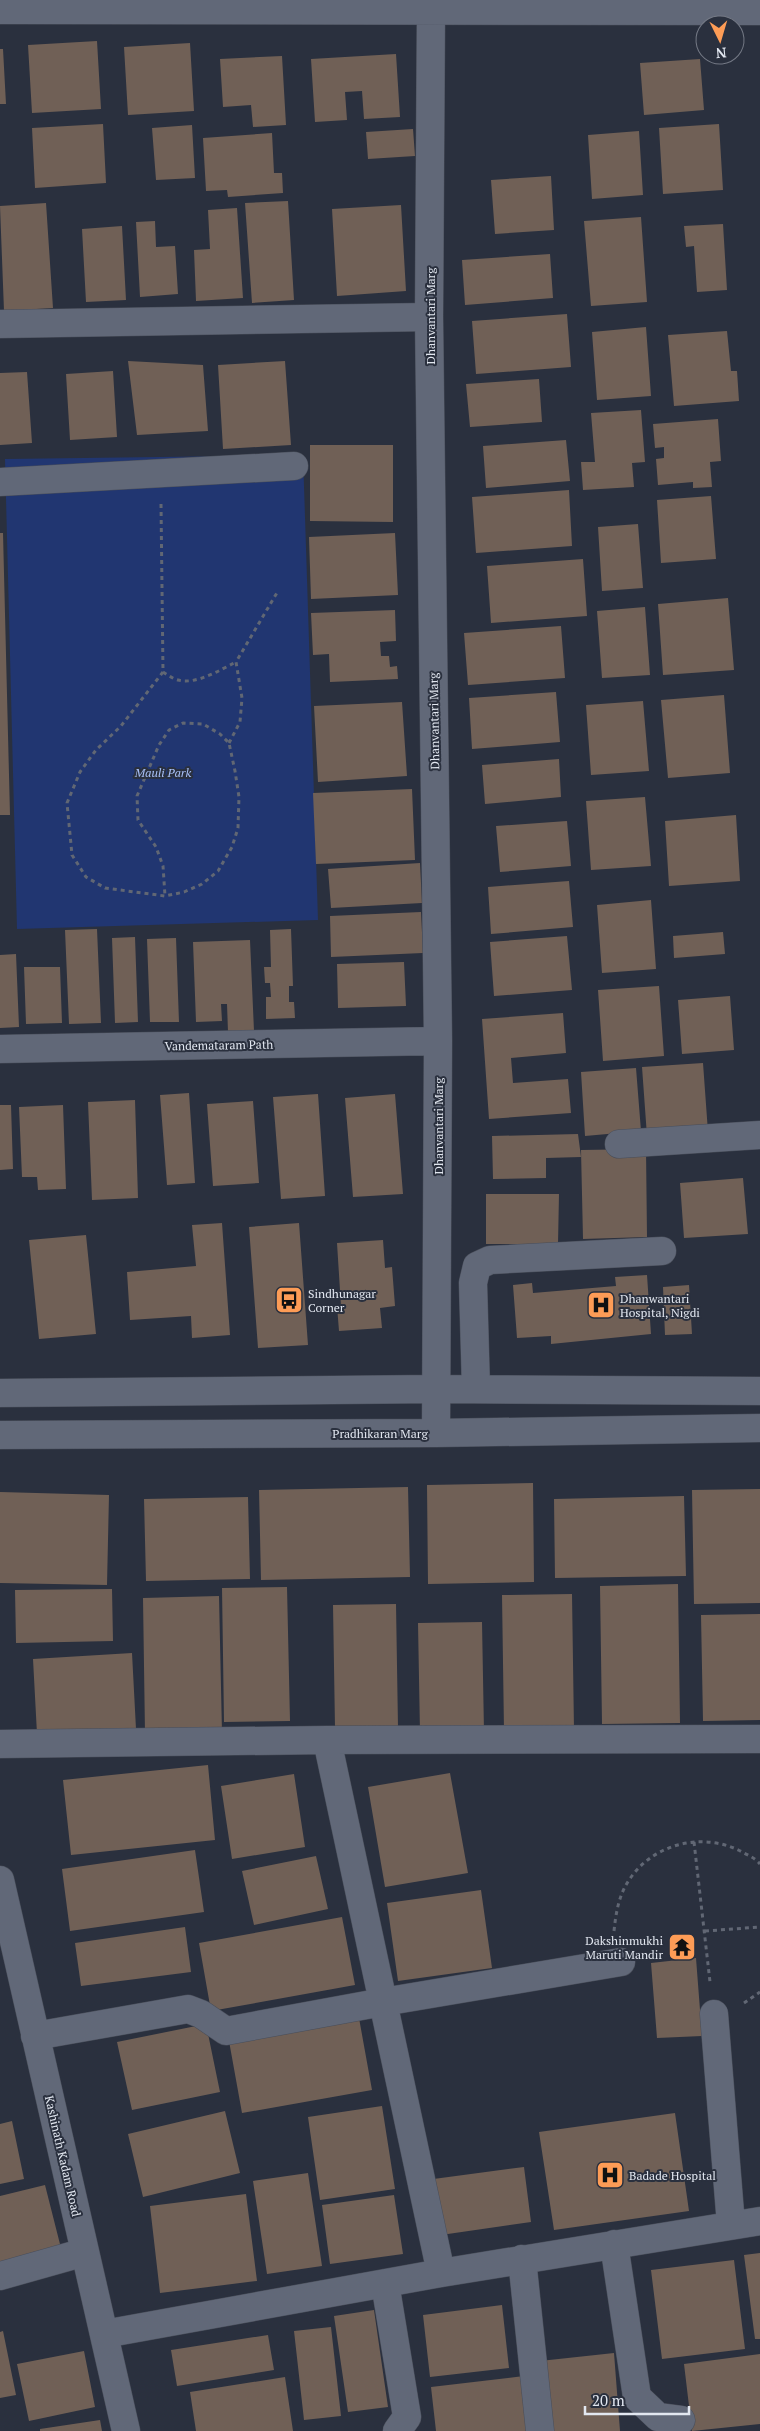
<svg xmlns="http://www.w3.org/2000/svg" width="760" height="2431" font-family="'PT Serif',serif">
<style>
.green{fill:#213671}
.building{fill:#706056}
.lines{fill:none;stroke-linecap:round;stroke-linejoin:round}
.minor-casing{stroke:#494e5a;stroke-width:29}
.path{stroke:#616774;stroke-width:3;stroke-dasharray:4 4;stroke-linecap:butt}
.minor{stroke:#616878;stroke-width:28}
.labels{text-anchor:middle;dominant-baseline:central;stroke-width:4;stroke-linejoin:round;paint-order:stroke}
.street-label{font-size:12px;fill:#e2e7f0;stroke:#2a303e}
.park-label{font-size:12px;font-style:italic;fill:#a8c0f8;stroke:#2a303e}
.poi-label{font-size:12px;fill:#e2e7f0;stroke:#2a303e;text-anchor:start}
</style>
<rect width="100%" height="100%" fill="#2a303e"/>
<path class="green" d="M303,455l15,465 -301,9 -12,-470z"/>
<path class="building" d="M97,41l4,68 -69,4 -4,-68z
M190,43l4,68 -66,4 -4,-68z
M0,49h3l3,55h-6z
M396,54l4,63 -36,2 -2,-28 -17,1 2,28 -32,2 -4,-63z
M282,56l4,69 -33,2 -2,-22 -28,2 -3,-48z
M700,59l4,51 -60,5 -4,-52z
M103,124l3,59 -71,5 -3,-60z
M719,124l4,66 -60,4 -4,-66z
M192,125l3,53 -39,2 -4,-52z
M413,129l2,27 -47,3 -2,-27z
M639,131l4,64 -51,4 -4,-64z
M272,133l2,40h8l1,20 -55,4 -1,-7 -21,1 -3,-53z
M551,176l3,54 -59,4 -4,-54z
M288,201l6,99 -42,3 -7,-100z
M46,203l7,105 -49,3 -4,-105z
M401,205l5,86 -69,5 -5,-87z
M237,208l6,90 -47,3 -2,-51 16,-1 -2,-39z
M641,217l6,85 -56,4 -7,-85z
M155,221l1,26 19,-1 3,48 -38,3 -4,-75z
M723,224l4,66 -30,2 -3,-46 -8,1 -2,-21z
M122,226l4,74 -40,2 -4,-73z
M550,254l3,44 -88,7 -3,-45z
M567,314l4,53 -95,7 -4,-53z
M646,327l5,69 -54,4 -5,-68z
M727,331l4,40h6l2,30 -65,5 -6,-71z
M128,361l75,4 5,66 -71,4z
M285,361l6,84 -68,4 -5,-84z
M113,371l4,66 -47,3 -4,-66z
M27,372l5,71 -32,2v-72z
M539,379l3,43 -72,5 -4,-43z
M641,410l4,52 -13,1 2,24 -51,3 -2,-28h14l-4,-49z
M718,419l3,42 -11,1 2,25 -19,1v-6l-35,3 -2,-26 8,-1v-11l-9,1 -2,-24z
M566,440l4,41 -84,7 -3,-42z
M310,445h83v77l-83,-1z
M569,490l3,56 -96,7 -4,-56z
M711,496l5,63 -55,4 -4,-63z
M638,524l5,64 -41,3 -4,-64z
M0,533h3l7,282h-10z
M395,533l3,62 -87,4 -2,-62z
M583,559l4,57 -96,7 -4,-57z
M728,598l6,72 -71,5 -5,-71z
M645,607l5,68 -48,3 -5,-67z
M395,610l1,31 -16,1 1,14h8l1,11 7,-1 1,13 -68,3 -1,-28 -16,1 -2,-42z
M561,626l4,52 -97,7 -4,-52z
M556,692l4,50 -88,7 -3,-51z
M724,695l6,78 -62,5 -7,-78z
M643,701l6,70 -58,4 -5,-70z
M402,702l5,74 -89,6 -4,-76z
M559,759l2,38 -76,7 -3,-39z
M412,789l3,71 -99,4 -3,-71z
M645,797l6,69 -60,4 -5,-69z
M736,815l4,66 -71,5 -4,-65z
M567,821l4,45 -71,6 -4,-46z
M420,863l2,40 -91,5 -3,-39z
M569,881l4,46 -82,7 -3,-47z
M651,900l5,69 -54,4 -5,-68z
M421,912l2,41 -92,4 -1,-41z
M97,929l4,94 -32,1 -4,-94z
M291,929l2,57h-4v16h5l1,16 -29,1v-22h5l-1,-14h-5l-1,-16h7l-1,-37z
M723,932l2,22 -51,4 -1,-22z
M567,936l5,54 -78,6 -4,-54z
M135,937l3,85 -23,1 -3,-85z
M176,938l3,84h-29l-3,-83z
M250,940l4,91 -26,1 -1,-28h-6l1,17 -26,1 -3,-80z
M16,954l3,73 -19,1v-73z
M404,962l2,44 -68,2 -1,-44z
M24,967h36l2,56 -36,1z
M659,986l5,70 -61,5 -5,-71z
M730,996l4,54 -52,4 -4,-54z
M563,1013l3,40 -55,5 2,25 55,-4 3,34 -82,6 -7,-100z
M703,1063l5,69 -61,4 -5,-69z
M636,1068l5,63 -56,5 -4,-64z
M189,1093l6,90 -28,2 -7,-90z
M318,1094l7,102 -44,3 -8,-102z
M395,1094l8,100 -50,3 -8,-99z
M135,1100l3,98 -46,2 -4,-98z
M253,1101l6,82 -46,3 -6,-82z
M0,1105h11l2,64 -13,1z
M63,1105l3,84 -28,1 -1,-13h-15l-3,-70z
M578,1134l3,23 -35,1v20l-53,1 -1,-43z
M646,1149l1,88 -64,2 -2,-89z
M743,1178l5,56 -64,4 -4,-55z
M486,1194h73l-1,50h-72z
M222,1223l8,112 -38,3 -1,-22 -61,4 -3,-48 69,-6 -4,-41z
M299,1223l9,122 -50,3 -9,-121z
M86,1235l10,99 -57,5 -10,-99z
M383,1240l2,28 7,-1 3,39 -15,2 2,20 -43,3 -2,-25h4l-4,-63z
M647,1275l4,59 -100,10v-8l-34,2 -4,-53 19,-2 1,10 83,-7 -1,-9z
M689,1285l3,49 -27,1 -2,-48z
M533,1483l1,99 -106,2 -1,-99z
M408,1487l2,90 -149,3 -2,-90z
M760,1489v114l-66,1 -2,-114z
M0,1492l109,3 -2,90 -107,-2z
M684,1496l2,80 -131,2 -1,-79z
M248,1497l2,82 -104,2 -2,-82z
M678,1584l2,139 -78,1 -2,-138z
M287,1587l3,134 -66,1 -2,-134z
M112,1589l1,52 -97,2 -1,-53z
M572,1594l2,136 -70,1 -2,-136z
M219,1596l3,137 -77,1 -2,-136z
M396,1604l2,123 -63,1 -2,-123z
M760,1614v106l-57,1 -2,-106z
M482,1622l2,110 -64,1 -2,-110z
M132,1653l4,76 -99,5 -4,-75z
M208,1765l7,75 -144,15 -8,-75z
M450,1773l18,100 -83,14 -17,-100z
M294,1774l11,73 -73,12 -11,-73z
M195,1850l9,62 -134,19 -8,-62z
M316,1856l12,53 -74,16 -12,-54z
M481,1890l11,78 -94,13 -11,-78z
M342,1917l13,68 -144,26 -12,-68z
M185,1927l6,45 -110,14 -6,-43z
M696,1958l6,78 -45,2 -6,-75z
M359,2018l13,72 -130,23 -13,-72z
M206,2024l14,68 -88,18 -15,-68z
M382,2106l13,83 -75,11 -12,-83z
M225,2111l15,62 -97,24 -15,-63z
M675,2113l14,98 -135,19 -15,-98z
M12,2121l12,58 -24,5v-60z
M524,2167l7,55 -97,14 -8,-56z
M308,2173l14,93 -55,8 -14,-93z
M45,2185l17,67 -62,16v-72z
M246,2194l11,87 -97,12 -10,-87z
M394,2195l9,59 -73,10 -8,-59z
M760,2253v86h-5l-11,-84z
M734,2260l11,89 -83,10 -11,-89z
M502,2305l7,63 -79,9 -7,-62z
M374,2310l14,97 -40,5 -14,-96z
M331,2327l10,89 -37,4 -10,-89z
M3,2331l13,64 -16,3v-66z
M268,2335l6,35 -97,16 -6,-36z
M84,2351l11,56 -66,14 -12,-57z
M614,2353l6,78h-72l-8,-70z
M760,2354v70l-68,7 -8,-67z
M524,2376l6,55h-94l-5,-44z
M285,2377l8,54h-97l-6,-39z
M100,2420l2,11h-62v-2z"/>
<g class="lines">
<g class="minor-casing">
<path id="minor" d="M0,10l760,1
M431,10l-2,307 9,724 -2,392
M0,324l429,-7
M0,482l294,-16
M0,1049l438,-8
M619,1144l141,-9
M476,1389l-3,-106 4,-17 13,-6 172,-9
M0,1393l436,-4 324,2
M0,1435l436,-2 324,-5
M327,1740l114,533
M0,1744l327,-4 433,-1
M0,1880l126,551
M714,2014l17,211
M35,2036l153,-27 13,5 25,17 157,-29 238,-40
M614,2244l23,153 21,20 23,3
M522,2259l18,172
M0,2276l85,-24
M385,2283l22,134 -10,14
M104,2334l337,-61 319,-52"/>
</g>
<path class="path" d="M161,504l2,168 -42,54 -25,24 -16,22 -13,31 5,52 14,22 19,11 60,8 19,-4 18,-8 16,-13 14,-24 6,-19 1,-31 -4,-26 -6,-28 -9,-9 -17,-10 -20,-1 -14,7 -10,15 -22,51 1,24 18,27 7,19 2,30
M163,672c5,3 10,7 15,8 18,5 42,-10 58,-18
M229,743l11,-21 2,-24 -6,-36 42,-71
M694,1842l16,140
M614,1931c2,-19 5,-36 15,-51 25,-38 77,-49 115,-27 6,3 12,6 16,11
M705,1931l55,-4
M744,2003l16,-11"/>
<use href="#minor" class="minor"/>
</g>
<defs>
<g id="bus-square" transform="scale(1.4375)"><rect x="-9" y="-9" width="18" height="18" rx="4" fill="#fd9c56" stroke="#2a303e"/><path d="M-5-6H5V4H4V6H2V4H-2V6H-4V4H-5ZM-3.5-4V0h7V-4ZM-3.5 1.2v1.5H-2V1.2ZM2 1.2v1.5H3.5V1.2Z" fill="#111"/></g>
<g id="hospital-square" transform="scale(1.4375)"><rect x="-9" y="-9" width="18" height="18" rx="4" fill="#fd9c56" stroke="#2a303e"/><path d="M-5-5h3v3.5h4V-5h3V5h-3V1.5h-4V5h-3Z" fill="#111"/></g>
<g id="temple-square" transform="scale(1.4375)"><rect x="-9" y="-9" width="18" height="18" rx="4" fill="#fd9c56" stroke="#2a303e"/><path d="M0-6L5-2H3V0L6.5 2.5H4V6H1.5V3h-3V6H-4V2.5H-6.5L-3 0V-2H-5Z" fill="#111"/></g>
</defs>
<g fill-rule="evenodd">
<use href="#bus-square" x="289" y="1300"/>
<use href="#hospital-square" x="601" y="1305"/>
<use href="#temple-square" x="682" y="1947"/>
<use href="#hospital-square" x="610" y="2175"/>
</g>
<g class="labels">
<g class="street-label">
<text transform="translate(430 316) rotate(-90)">Dhanvantari Marg</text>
<text transform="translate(434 721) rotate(-91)">Dhanvantari Marg</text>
<text transform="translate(219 1045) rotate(-1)">Vandemataram Path</text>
<text transform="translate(438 1126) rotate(-90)">Dhanvantari Marg</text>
<text x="380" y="1433">Pradhikaran Marg</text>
<text transform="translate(63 2156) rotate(77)">Kashinath Kadam Road</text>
</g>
<g class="park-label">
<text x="163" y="772">Mauli Park</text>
</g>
<g class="poi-label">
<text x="308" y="1293">Sindhunagar<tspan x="308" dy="14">Corner</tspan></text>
<text x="620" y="1298">Dhanwantari<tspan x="620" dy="14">Hospital, Nigdi</tspan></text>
<text x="663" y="1940" text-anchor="end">Dakshinmukhi<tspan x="663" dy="14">Maruti Mandir</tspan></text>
<text x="629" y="2175">Badade Hospital</text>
</g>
</g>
<g transform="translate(720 40) rotate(175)"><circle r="24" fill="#2a303e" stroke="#747985"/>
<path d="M0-4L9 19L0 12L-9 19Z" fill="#fd9c56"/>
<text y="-8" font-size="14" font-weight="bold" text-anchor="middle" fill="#e2e7f0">N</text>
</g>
<path d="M585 2406v8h104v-8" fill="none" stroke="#e2e7f0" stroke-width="2.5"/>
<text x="592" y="2406" font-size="15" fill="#e2e7f0" stroke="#2a303e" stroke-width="4" paint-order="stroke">20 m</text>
</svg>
